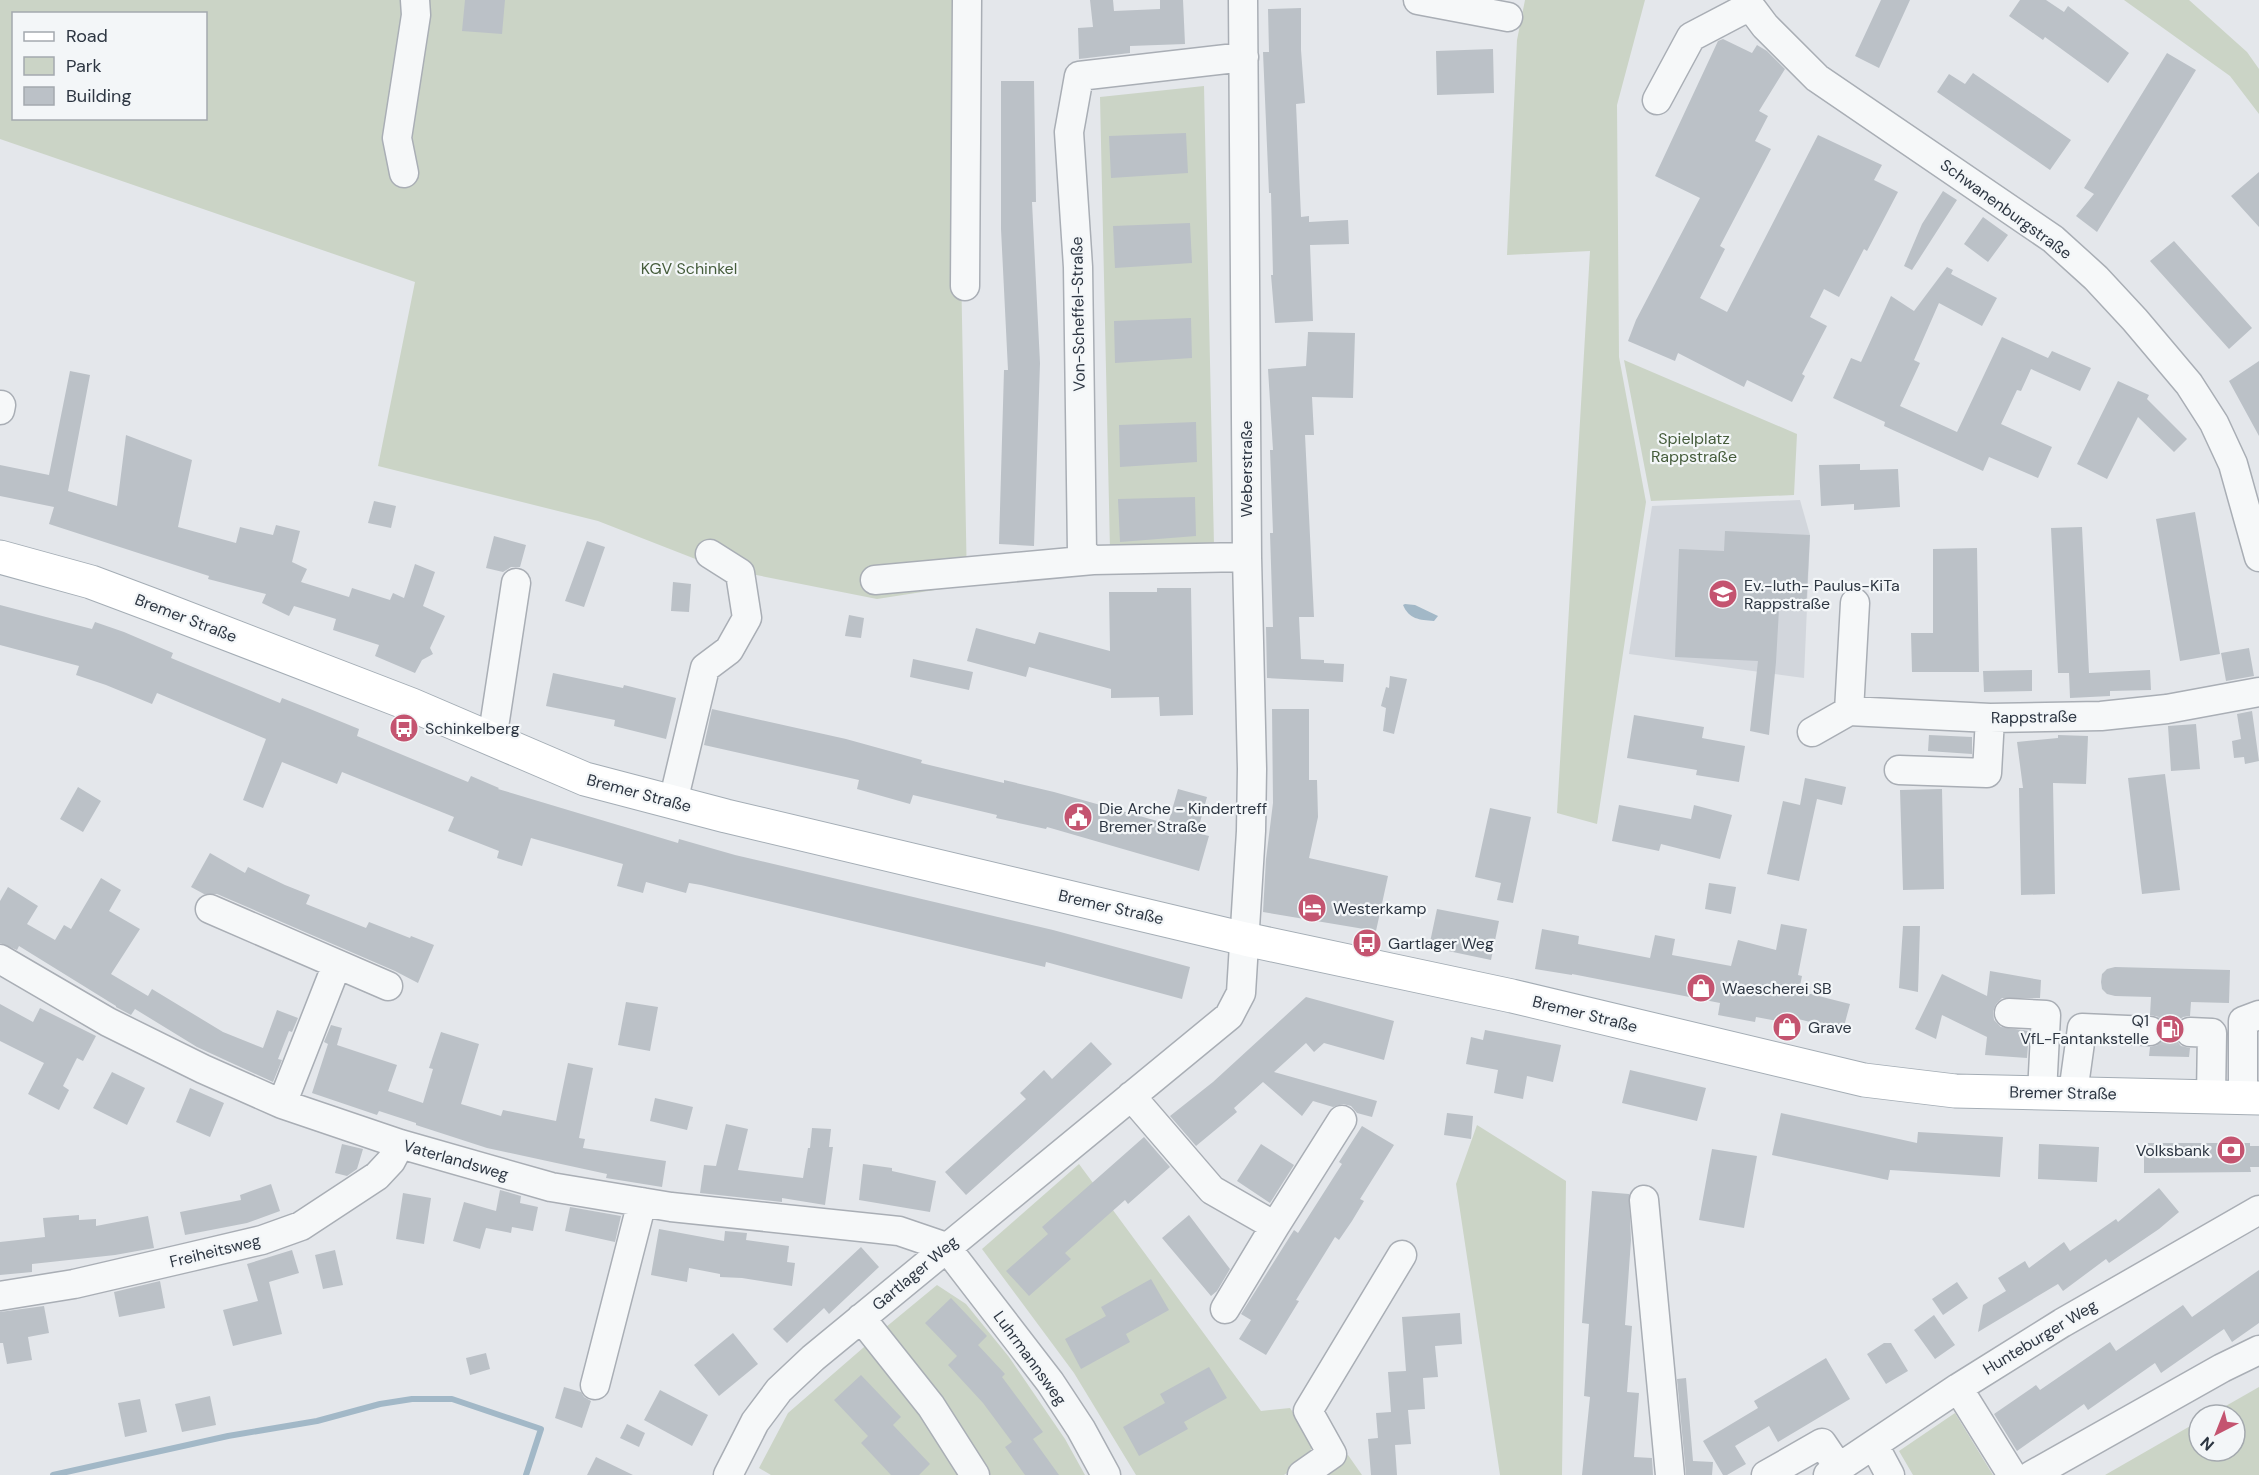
<svg xmlns="http://www.w3.org/2000/svg" width="2259" height="1475" font-family="'DM Sans',sans-serif">
<style>
.built{fill:#d2d6dc}
.green{fill:#cbd4c6;fill-rule:evenodd}
.water{fill:#a2b8c7}
.lines{fill:none;stroke-linecap:round;stroke-linejoin:round}
.stream{stroke:#a2b8c7;stroke-width:6}
.building{fill:#bbc1c7}
.minor-tunnel{stroke:#bfc4c9;stroke-width:28;stroke-dasharray:28 14;stroke-linecap:butt}
.minor-casing{stroke:#a9aeb5;stroke-width:31}
.major-casing{stroke:#a4adb5;stroke-width:35}
.minor{stroke:#f6f8f9;stroke-width:28}
.major{stroke:#fff;stroke-width:33}
.labels{text-anchor:middle;dominant-baseline:central;stroke-width:4.5;stroke-linejoin:round;paint-order:stroke}
.street-label{font-size:16px;fill:#2d3642;stroke:#f3f6f8}
.park-label{font-size:16px;fill:#455c3b;stroke:#f3f6f8}
.poi-label{font-size:16px;fill:#2d3642;stroke:#f3f6f8;text-anchor:start}
</style>
<rect width="100%" height="100%" fill="#e4e7eb"/>
<path class="built" d="M1800,500l10,35 -6,143 -175,-24 23,-148z"/>
<path class="green" d="M0,0h956l11,585 -90,14 -161,-32 -118,-46 -220,-55 37,-184 -415,-143zM14,14h192v104h-192z
M1525,0h120l-28,105 2,252 27,145 -49,322 -40,-11 33,-562 -83,4 10,-215z
M2124,0h65l58,52 12,17v45l-29,-38z
M1204,86l10,460 -104,4 -10,-453z
M1624,360l173,74 -3,61 -143,6z
M1477,1125l89,56 -4,294h-62l-44,-291z
M1079,1164l182,247 29,-3 23,34 -5,17 -24,16h-148l-62,-102 -92,-124z
M937,1285l29,19 43,53 56,82 20,36h-94l-12,-7 -99,-136z
M871,1341l96,134h-196l-12,-7 29,-55z
M2259,1387v88h-154l94,-54v30h36v-36h-25z
M1955,1413l38,62h-80l-14,-24z
M1348,1455l14,20h-42z"/>
<path class="water" d="M1405,604l10,1 23,11 -4,5c-15,-1 -25,-2 -31,-16z"/>
<g class="lines">
<path class="stream" d="M53,1475l175,-39 89,-15 63,-17 32,-5h40l89,30 -15,46"/>
</g>
<path class="building" d="M465,0h40l-3,34 -40,-3z
M1090,0h23l1,11 46,-2v-9h23l2,44 -55,2v7l-51,6 -1,-31 15,-1z
M1881,0h29l-31,68 -24,-12z
M2020,0h26l18,12 4,-6 61,47 -21,30 -63,-46 -2,3 -34,-24z
M1301,8v42l4,53 -9,1 5,113 8,-1v6l39,-2 1,24 -39,1 3,76 -38,2 -4,-48h2l-2,-82h-2l-6,-141h6l-1,-43z
M1723,39l29,14 5,-8 10,6 18,18 -26,42 9,5 -13,25 16,8 -51,97 5,3 -25,49 27,14 91,-177 64,30 -8,15 24,12 -31,59 -3,-2 -25,48 -15,-8 -14,28 17,9 -25,48 3,2 -13,26 -45,-22 -3,7 -66,-34 -3,8 -47,-20 8,-21 64,-122 -45,-22 63,-135z
M1493,49l1,44 -57,2 -1,-44z
M2167,53l29,17 -99,162 -21,-16 18,-22 -10,-6z
M1973,73l98,67 -21,30 -113,-78 12,-18 16,10z
M1001,81h33l2,121h-4l8,161 -6,183 -35,-2 5,-174h4l-7,-141z
M1186,133l2,40 -77,5 -2,-42z
M2259,172v55l-28,-31z
M1943,191l14,9 -45,70 -8,-4 18,-42z
M1983,217l25,18 -20,27 -24,-18z
M1190,223l2,40 -77,5 -2,-42z
M2174,241l78,87 -23,21 -79,-88z
M1947,267l6,3 -2,4 46,24 -15,28 -43,-23 -25,57 6,3 -20,43 57,26 45,-95 46,21 4,-7 39,17 -11,23 -49,-22 -10,22 -4,-1 -16,34 51,23 -14,31 -49,-21 -6,14 -99,-45 1,-4 -52,-24 18,-40 10,4 30,-66 23,15z
M1191,318l1,40 -77,5 -1,-42z
M1308,332l47,1 -2,65 -41,-1 2,38h-9l9,182h-15l2,42 23,1v3l20,1 -1,18 -76,-4 -1,-51h7l-3,-94h3l-3,-83h3l-5,-81 38,-3z
M2259,361v75l-30,-55z
M70,371l20,4 -22,116 49,15 9,-71 66,25 -14,67 58,16 4,-16 33,8 3,-10 24,6 -8,31 15,7 -6,13 48,15 3,-9 38,12 3,-7 11,5 11,-34 20,8 -12,34 22,10 -15,32 3,6 -11,6 -7,13 -40,-17 4,-11 -46,-15 3,-11 -42,-13 -5,10 -27,-13 4,-9 -58,-15 1,-3 -160,-52 5,-17 -54,-11v-31l49,10z
M2118,381l31,14 -2,4 40,40 -13,13 -36,-35 -31,62 -30,-15z
M1196,422l1,40 -77,5 -1,-42z
M1860,464v6l38,-1 2,38 -46,3v-6l-33,2 -2,-41z
M1195,497l1,39 -76,6 -2,-43z
M374,501l22,5 -5,22 -23,-5z
M2195,512l25,142 -40,7 -24,-142z
M2082,527l7,146 61,-3 1,20 -41,1v5l-40,2 -1,-25h-11l-7,-145z
M1725,531l85,4 -4,76 -27,-2 -3,53 -7,73 -19,-4 8,-70 -83,-4 4,-108 45,2z
M494,536l32,9 -6,22h-9l-8,5 -17,-4z
M587,541l18,6 -21,60 -19,-6z
M1977,548l2,124h-67l-1,-39h22v-84z
M673,582l18,2 -2,28 -18,-1z
M1157,588h34l2,127 -33,1 -1,-19 -48,1v-9l-82,-22 -3,10 -59,-16 9,-33 59,16 4,-12 71,19 -1,-59h48z
M0,605l92,24 3,-7 29,10 49,21 -2,5 109,45 2,-5 28,11 49,20 -2,7 111,46 3,-6 28,12 -1,1 180,54 1,-4 56,16 318,75 137,37 -8,32 -136,-37 -1,5 -344,-82 -12,-2 -3,10 -40,-11 -3,11 -26,-7 6,-22 -92,-26 -9,28 -25,-8 2,-7 -51,-20 6,-14 -112,-45 -5,12 -55,-22 -19,46 -20,-8 23,-61 -109,-46 -5,11 -46,-19 -30,-10 3,-9 -79,-21z
M849,615l15,3 -3,20 -16,-2z
M2249,648l5,28 -28,5 -5,-28z
M913,659l60,13 -4,18 -59,-13z
M2032,670v21l-48,1 -1,-21z
M553,673l70,15 1,-3 52,13 -10,41 -52,-13 1,-6 -69,-14z
M1390,676l17,3 -13,55 -11,-3 3,-23 -5,-2 5,-19 3,1z
M712,709l134,30 76,21 -1,3 83,20v-3l50,12 114,32 10,-35 29,8 -10,36 12,3 -10,35 -152,-44 -1,2 -50,-11 1,-3 -84,-20 -3,9 -53,-15 2,-9 -155,-35z
M1272,709h37v71h8l1,37 -9,41 79,18 -12,55 -113,-19 3,-53 7,-56z
M2252,711l7,50 -14,3 -1,-7 -10,1 -2,-17 9,-2 -4,-25z
M1634,715l70,12 -2,11 43,8 -6,36 -43,-7 1,-5 -70,-12z
M2196,724l4,45 -29,2 -3,-45z
M1929,735l43,2v17l-44,-3z
M2058,735l30,1 -2,48 -33,-1 2,111 -34,1 -2,-107h4l-6,-46 41,-4z
M2165,774l15,116 -38,4 -14,-116z
M1805,778l41,9 -4,18 -25,-6 -18,82 -32,-7 16,-73 17,4z
M78,787l23,14 -18,31 -23,-13z
M1942,789l2,100 -41,1 -3,-100z
M1619,805l72,14 3,-14 38,10 -12,44 -59,-15 -2,7 -47,-10z
M1490,808l41,9 -18,86 -16,-3 4,-17 -26,-6z
M210,853l35,20 3,-6 37,18 25,10 -4,9 60,24 3,-6 41,16 1,-2 23,9 -16,38 -23,-12 -178,-77h-13l-13,-7z
M101,878l20,12 -12,21 31,18 -29,45 37,22 4,-7 71,43 40,16 14,-38 21,8 -6,14 -3,-1 -11,28 4,1 -9,22 -76,-35 -62,-38 -4,6 -15,-8v-1l-97,-60 -2,4 -17,-7v-42l8,-14 30,19 -11,18 28,16 9,-15 7,4z
M1709,883l27,4 -5,27 -26,-5z
M1437,909l62,12 -8,39 -62,-13z
M1781,924l26,5 -9,46 4,1 -3,15 51,13 -7,26 -49,-12 -1,6 -37,-7 -1,5 -37,-7 2,-12 -148,-29v1l-37,-6 7,-40 37,7 -1,8 72,14 5,-23 20,4 -3,16 59,11 7,-26 38,10z
M1903,926h17l-2,66 -19,-4z
M2115,967l115,3 -1,33 -38,-1 -1,14 -7,1 -7,6 -2,9 1,7 6,7 9,2 -1,9 -40,-1 1,-9 8,-2 6,-6 2,-8 -1,-7 -6,-7 -9,-2 1,-18 -36,-1 -8,-2 -5,-5 -1,-7 1,-8 5,-5z
M1990,971l51,9 -1,18h-38l-6,6 -3,8 1,8 7,7 28,4 -2,27 -42,-3 2,-18 -45,-22 -6,24 -21,-10 27,-55 45,22z
M1306,997l88,24 -10,39 -60,-17 -10,9 -8,-9 -32,29 103,29 -5,16 -15,-4 -6,-7 -8,-2 -10,3 -20,-6 -11,15 -39,-34 -29,26 3,4 -41,34 -26,-30 43,-34z
M626,1002l32,5 -8,44 -32,-6z
M0,1004l33,18 7,-14 56,28 -13,25 -6,-3 -14,28 6,4 -10,20 -31,-16 16,-31 -44,-22z
M331,1025l11,3 -5,17 60,20 -9,26 35,12 10,-34 -4,-1 12,-36 38,12 -18,60 40,12 2,-6 53,11 12,-58 25,5 -14,70 6,1 -2,9 83,13 -4,26 -56,-9 1,-4 -120,-26 -71,-23v-2l-37,-12 -2,4 -65,-22 16,-49 -4,-2z
M1485,1030l76,15 -8,37 -26,-6 -4,23 -29,-6 4,-23 -32,-6 5,-27 12,3z
M1091,1042l21,22 -146,131 -21,-23 81,-73 -6,-6 24,-23 8,9z
M1630,1070l76,18 -9,33 -75,-18z
M112,1072l33,16 -18,37 -34,-17z
M190,1088l34,15 -14,34 -34,-15z
M655,1098l38,9 -6,23 -37,-9z
M1447,1113l26,3 -2,23 -27,-4z
M1781,1113l136,30 1,-11 85,5 -3,40 -110,-7 -2,10 -116,-25z
M726,1124l22,5 -10,41 65,8 5,-30h2l2,-20 19,1 -2,18h4l-8,58 -43,-7v4l-82,-9 4,-28 12,1z
M1362,1126l32,19 -34,54 4,2 -12,20 -13,19 -4,-3 -39,63 3,1 -33,54 -27,-16 12,-19 -10,-6 53,-84 4,3 44,-69 -3,-2z
M1144,1137l26,30 -42,37 -3,-4 -60,53 6,6 -42,37 -23,-25 42,-37 -6,-7z
M2144,1143h106v3h9v21h-9l1,5 -107,1z
M342,1144l21,5 -6,20 -10,7 -12,-3z
M1261,1144l33,21 -24,38 -33,-22z
M2039,1144l60,3 -2,35 -59,-3z
M1712,1149l45,7 -13,72 -45,-8z
M863,1164l29,4v3l44,10 -6,31 -71,-12z
M271,1184l9,27 -33,12 -62,12 -5,-23 61,-12 -1,-5z
M2159,1188l20,24 -20,17 -50,34 -3,-4 -43,32 -5,-7 -80,48 5,-27 23,-14 -8,-13 27,-17 4,7 35,-26 6,9 46,-32 2,3z
M500,1190l21,6 -1,7 18,4 -5,24 -21,-4 -1,6 -25,-5 -6,21 -27,-8 11,-39 32,9z
M1592,1191l37,3 2,46 -6,85 7,1 -5,66 12,1 -5,64 18,1 1,17h-71l8,-78 -6,-1 5,-72 -7,-1z
M403,1193l28,5 -7,46 -28,-5z
M570,1207l51,9 -6,26 -50,-11z
M79,1215v5l17,-1v7l52,-10 6,32 -39,7 -83,9v8l-32,3v-33l45,-5 -2,-19z
M1189,1215l41,54 -13,22 -6,5 -49,-58z
M659,1229l65,12 1,-10 22,2 -1,7 43,6 -2,16 8,1 -3,23 -50,-8 -22,-1v-3l-31,-6 -2,14 -36,-7z
M861,1247l18,20 -50,47 -5,-6 -37,35 -14,-14z
M292,1250l7,23 -30,9 13,52 -49,12 -10,-36 35,-9 -11,-37z
M335,1250l8,35 -20,4 -8,-34z
M2259,1270v53l-27,19 -8,-13 -63,44 -6,-10 -67,47 -4,-6 -67,47 -23,-37 42,-29 4,5 70,-48 6,9 67,-46 9,12z
M1151,1279l18,31 -43,24 4,8 -49,27 -16,-30 41,-23 -5,-9z
M160,1281l5,27 -46,9 -5,-25z
M1957,1282l11,16 -25,17 -11,-16z
M951,1298l36,38 -9,9 27,29 -3,3 41,55 -10,7 26,36h-34l-20,-28 7,-5 -29,-39 -35,-38 9,-9 -32,-33z
M44,1306l5,27 -21,4 4,23 -25,4 -4,-21h-3v-31z
M1460,1313l2,31 -27,2 3,31 -15,1 2,31 -17,1 3,34 -16,1 2,30h-26l-3,-36 10,-1 -2,-25 15,-1 -3,-40 18,-1 -4,-54z
M1934,1315l21,30 -20,14 -21,-29z
M733,1333l25,31 -39,32 -25,-31z
M1884,1343h7l17,28 -22,13 -19,-30z
M486,1353l4,16 -20,6 -4,-17z
M1826,1358l24,41 -72,43 -9,-16 -34,20 11,18 -19,11h-4l-20,-34 55,-33 -4,-7z
M1209,1367l18,31 -43,24 4,7 -49,27 -16,-29 42,-24 -5,-9z
M861,1375l40,42 -8,8 37,39 -11,11h-28l-30,-32 7,-7 -34,-36z
M1686,1378l7,83 20,1 -1,13h-26l-9,-96z
M564,1387l17,5 3,5 7,4 -9,27 -27,-10z
M660,1390l48,25 -16,31 -48,-26z
M210,1396l6,29 -34,7 -7,-28z
M140,1399l7,33 -22,5 -7,-34z
M627,1424l18,9 -6,14 -19,-9z
M596,1457l37,18h-46z"/>
<g class="lines">
<path class="minor-tunnel" d="M2150,1031l40,1"/>
<g class="minor-casing">
<path id="minor" d="M1418,0l90,17
M1749,0l1,6 15,20 52,52 236,161 43,39 39,42 54,64 25,39 19,41 26,93
M1244,57l-165,19 -10,56 9,135 4,285 11,8 154,-3
M1657,100l34,-63 59,-31
M404,173l-7,-35 19,-123 -1,-15
M965,286l2,-286
M0,410l1,-5
M875,580l218,-20
M1849,711l6,-108
M1812,732l37,-21 141,7 111,-2 66,-7 92,-17
M492,740l24,-157
M1899,770l88,3 3,-55
M673,802l32,-134 24,-18 18,-32 -7,-45 -30,-19
M210,909l178,77
M0,959l108,63 95,47 79,35 118,40 151,43 120,20 228,24 47,16 104,135 31,47 25,46
M2009,1013l37,2 -4,78
M2190,1032l22,1 -1,64
M2073,1093l9,-65 68,3
M1131,1096l81,94 63,36 67,-106
M2243,1097v-76l16,-6
M282,1104l55,-140
M1644,1200l26,275
M0,1296l74,-12 116,-27 72,-17 39,-14 76,-50 14,-15 9,-17
M1225,1309l50,-83
M861,1318l70,88 44,69
M595,1385l47,-183
M1958,1388l54,87
M1874,1445l16,30
M728,1475l27,-53 24,-32 34,-32 416,-342 12,-23 10,-162 1,-62 -5,-212 -4,-557
M1302,1475l30,-21 -24,-43 94,-156
M1766,1475l56,-32 17,25
M1828,1475l130,-87 104,-65 197,-113
M2032,1475l190,-107 37,-18"/>
</g>
<g class="major-casing">
<path id="major" d="M0,557l91,25 64,24 257,99 173,74 141,37 519,123 267,57 352,84 91,11 304,7"/>
</g>
<use href="#minor" class="minor"/>
<use href="#major" class="major"/>
</g>
<defs>
<g id="school-disc" transform="scale(1.5)"><circle r="9.5" fill="#c45470" stroke="#f3f6f8"/><path d="M0-5L7-2L0 1L-7-2ZM-4 1L0 2.5L4 1V4Q0 6-4 4Z" fill="#fff"/></g>
<g id="bus-disc" transform="scale(1.5)"><circle r="9.5" fill="#c45470" stroke="#f3f6f8"/><path d="M-5-6H5V4H4V6H2V4H-2V6H-4V4H-5ZM-3.5-4V0h7V-4ZM-3.5 1.2v1.5H-2V1.2ZM2 1.2v1.5H3.5V1.2Z" fill="#fff"/></g>
<g id="civic-disc" transform="scale(1.5)"><circle r="9.5" fill="#c45470" stroke="#f3f6f8"/><path d="M-.6-6.5H3V-4.5H.6V-3L4-1V1h2V6H-6V1h2V-1L-.6-3ZM-1.2 2.5V6h2.4V2.5Z" fill="#fff"/></g>
<g id="hotel-disc" transform="scale(1.5)"><circle r="9.5" fill="#c45470" stroke="#f3f6f8"/><path d="M-6-4.5h1.5V1H6V5H4.5V3h-9V5H-6ZM-4 0a1.8 1.8 0 1 1 3.6 0ZM.5 0V-2.5h3Q6-2.5 6 0Z" fill="#fff"/></g>
<g id="shop-disc" transform="scale(1.5)"><circle r="9.5" fill="#c45470" stroke="#f3f6f8"/><path d="M-5-2.5h2.3a2.7 3.5 0 0 1 5.4 0H5L5.5 6h-11ZM-1.5-2.5h3a1.5 2.3 0 0 0-3 0Z" fill="#fff"/></g>
<g id="fuel-disc" transform="scale(1.5)"><circle r="9.5" fill="#c45470" stroke="#f3f6f8"/><path d="M-5.5-6h7V0h2V4h1.3V-2.5L3-4.5l.8-.8L6-3V5H2.5V1h-1V6h-7ZM-4.2-4.7v3.2H.2V-4.7Z" fill="#fff"/></g>
<g id="bank-disc" transform="scale(1.5)"><circle r="9.5" fill="#c45470" stroke="#f3f6f8"/><path d="M-6-4H6V4H-6ZM0-2.3a2.3 2.3 0 1 0 0 4.6a2.3 2.3 0 1 0 0-4.6Z" fill="#fff"/></g>
</defs>
<g fill-rule="evenodd">
<use href="#school-disc" x="1723" y="594"/>
<use href="#bus-disc" x="404" y="728"/>
<use href="#civic-disc" x="1078" y="817"/>
<use href="#hotel-disc" x="1312" y="908"/>
<use href="#bus-disc" x="1367" y="943"/>
<use href="#shop-disc" x="1701" y="988"/>
<use href="#shop-disc" x="1787" y="1027"/>
<use href="#fuel-disc" x="2170" y="1029"/>
<use href="#bank-disc" x="2231" y="1150"/>
</g>
<g class="labels">
<g class="street-label">
<text transform="translate(2006 209) rotate(36)">Schwanenburgstraße</text>
<text transform="translate(1078 314) rotate(-91)">Von-Scheffel-Straße</text>
<text transform="translate(1246 469) rotate(-90)">Weberstraße</text>
<text transform="translate(186 618) rotate(21)">Bremer Straße</text>
<text transform="translate(2034 717) rotate(-1)">Rappstraße</text>
<text transform="translate(639 793) rotate(15)">Bremer Straße</text>
<text transform="translate(1111 907) rotate(13)">Bremer Straße</text>
<text transform="translate(1585 1014) rotate(14)">Bremer Straße</text>
<text transform="translate(2063 1093) rotate(1)">Bremer Straße</text>
<text transform="translate(456 1160) rotate(16)">Vaterlandsweg</text>
<text transform="translate(215 1251) rotate(-14)">Freiheitsweg</text>
<text transform="translate(915 1273) rotate(-40)">Gartlager Weg</text>
<text transform="translate(2040 1337) rotate(-31)">Hunteburger Weg</text>
<text transform="translate(1030 1358) rotate(54)">Luhrmannsweg</text>
</g>
<g class="park-label">
<text x="689" y="268">KGV Schinkel</text>
<text x="1694" y="438">Spielplatz<tspan x="1694" dy="18">Rappstraße</tspan></text>
</g>
<g class="poi-label">
<text x="1744" y="585">Ev.-luth- Paulus-KiTa<tspan x="1744" dy="18">Rappstraße</tspan></text>
<text x="425" y="728">Schinkelberg</text>
<text x="1099" y="808">Die Arche - Kindertreff<tspan x="1099" dy="18">Bremer Straße</tspan></text>
<text x="1333" y="908">Westerkamp</text>
<text x="1388" y="943">Gartlager Weg</text>
<text x="1722" y="988">Waescherei SB</text>
<text x="2149" y="1020" text-anchor="end">Q1<tspan x="2149" dy="18">VfL-Fantankstelle</tspan></text>
<text x="1808" y="1027">Grave</text>
<text x="2210" y="1150" text-anchor="end">Volksbank</text>
</g>
</g>
<rect x="12" y="12" width="195" height="108" fill="#f3f6f8" stroke="#a4a9af" stroke-width="1.5"/>
<rect x="24" y="32" width="30" height="9" fill="#ffffff" stroke="#a4a9af" stroke-width="1.5"/>
<text x="66" y="42" font-size="18" fill="#2d3642">Road</text>
<rect x="24" y="57" width="30" height="18" fill="#cbd4c6" stroke="#a4a9af" stroke-width="1.5"/>
<text x="66" y="72" font-size="18" fill="#2d3642">Park</text>
<rect x="24" y="87" width="30" height="18" fill="#bbc1c7" stroke="#a4a9af" stroke-width="1.5"/>
<text x="66" y="102" font-size="18" fill="#2d3642">Building</text>
<g transform="translate(2217 1433) rotate(222)"><circle r="28" fill="#f3f6f8" stroke="#a4a9af" stroke-width="1.5"/>
<path d="M0-4.5L10 22L0 15L-10 22Z" fill="#c45470"/>
<text y="-9" font-size="16" font-weight="bold" text-anchor="middle" fill="#2d3642">N</text>
</g>
</svg>
